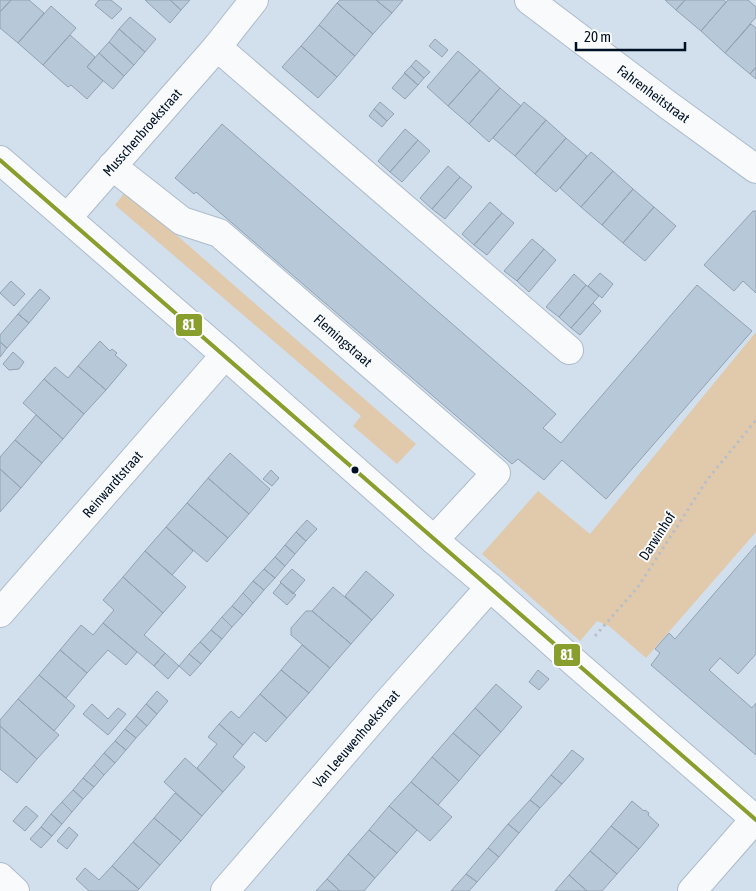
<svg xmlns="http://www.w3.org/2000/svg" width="756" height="891" font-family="'Asap Condensed',sans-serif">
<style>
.green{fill:#e1caac}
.building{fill:#b7c8d9;stroke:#92a2b2}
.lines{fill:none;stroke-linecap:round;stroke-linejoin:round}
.minor-casing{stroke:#acbccd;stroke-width:30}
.path{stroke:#b9bfc5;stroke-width:3;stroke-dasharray:2.5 4;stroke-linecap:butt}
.minor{stroke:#f8fafc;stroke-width:28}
.bus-1-casing{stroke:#fcfcfc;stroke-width:8}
.bus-1{stroke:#889e2d;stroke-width:4}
.bus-dot{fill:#001125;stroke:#fcfcfc;stroke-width:2}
.labels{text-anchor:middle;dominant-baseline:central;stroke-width:4;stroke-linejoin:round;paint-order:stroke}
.street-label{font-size:14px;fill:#001125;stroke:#fcfcfc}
.line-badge{stroke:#fcfcfc;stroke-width:2}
.badge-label{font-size:14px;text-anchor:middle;font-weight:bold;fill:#fff}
</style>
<rect width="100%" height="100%" fill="#d2dfec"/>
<path class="green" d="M126,191l290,253 -19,20 -44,-38 8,-10 -246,-211z
M756,332v200l-110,126 -37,-32 -12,-5 -17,20 -98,-87 56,-63 52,43z"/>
<path class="building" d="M0,0h11l-11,12z
M11,0h18l15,13 -26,30 -18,-15v-16z
M99,0h12l11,9 -10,10 -17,-14z
M145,0h25l11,10 -11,13z
M170,0h20l-9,10z
M340,0h36l16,13 -19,21 -36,-31z
M376,0h27l-11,13z
M665,0h20l-9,10z
M685,0h38l3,2 -25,29 -25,-21z
M728,0h20l8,7v10l-31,36 -24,-22z
M337,3l36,31 -18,22 -36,-31z
M51,6l25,22 -33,37 -25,-22z
M130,17l26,22 -11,13 -26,-23z
M751,24l5,4v39l-6,7 -25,-21z
M319,25l36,31 -18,21 -36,-31z
M119,29l26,23 -11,13 -25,-23z
M70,35l25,22 -8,10 16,14 -16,18 -16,-14 -3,2 -25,-22z
M435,39l13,11 -6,7 -13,-11z
M109,42l25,23 -10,11 -25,-23z
M301,46l36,31 -19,21 -36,-31z
M458,51l22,19 -32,36 -21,-19z
M99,53l25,23 -11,13 -26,-22z
M416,60l14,12 -6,6 -13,-12z
M411,66l13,12 -6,7 -14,-12z
M756,67v12l-6,-5z
M480,70l20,18 -31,36 -21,-18z
M405,73l13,12 -13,14 -13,-11z
M500,88l21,18 -32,36 -20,-18z
M380,102l14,12 -7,7 -13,-12z
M524,102l22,18 -31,36 -22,-18z
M374,109l13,12 -5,6 -13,-11z
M546,120l20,18 -31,36 -20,-18z
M222,124l334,290 -13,14 18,15 136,-158 55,46 -146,168 -44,-39 -18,20 -26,-21 -6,5 -316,-272 -2,2 -19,-16z
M405,129l13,11 -28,32 -12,-11z
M566,138l21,18 -31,36 -21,-18z
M418,140l12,11 -28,31 -12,-10z
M591,152l22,19 -32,36 -21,-19z
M448,166l12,11 -28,32 -12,-11z
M613,171l20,18 -31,36 -21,-18z
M460,177l12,10 -27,32 -13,-10z
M633,189l21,18 -31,36 -21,-18z
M490,202l12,11 -28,32 -12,-11z
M654,207l22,19 -31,35 -22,-18z
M753,211h3v82l-13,-12 -9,10 -30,-26z
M502,213l12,10 -27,32 -13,-10z
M532,239l12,10 -27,32 -13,-10z
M544,249l12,11 -27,32 -12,-11z
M600,273l13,11 -11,14 -14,-12z
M574,274l12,11 -27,32 -13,-10z
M11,281l14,13 -11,12 -14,-13z
M586,285l13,11 -28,32 -12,-11z
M40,289l10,9 -21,25 -11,-9z
M593,303l8,8 -21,24 -9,-7z
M18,314l11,9 -22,25 -7,-6v-7z
M100,341l10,10 2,-2 5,4 -2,2 12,10 -21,25 -28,-24z
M0,342l7,6 -7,9z
M13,352l11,10 -5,7 -10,1 -6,-6z
M78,366l28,24 -22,24 -40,-35 11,-12 13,11z
M44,379l40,35 -21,25 -40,-36z
M36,415l27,24 -21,24 -27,-23z
M15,440l27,23 -21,25 -21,-19v-12z
M230,453l40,36 -21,25 -41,-36z
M0,469l21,19 -21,24z
M271,470l8,8 -7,8 -9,-7z
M208,478l41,36 -21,24 -41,-35z
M187,503l41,35 -21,24 -41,-35z
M307,520l10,9 -11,12 -10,-9z
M166,527l27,24 -21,24 -27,-24z
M296,532l10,9 -11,13 -10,-9z
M285,545l10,9 -10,12 -10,-9z
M756,545v109l-18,20 -18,-16 -11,12 43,38 4,-5v52l-105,-90 9,-12 -5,-4 6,-7 8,-9 6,6z
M145,551l41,36 -23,26 -40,-36z
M275,557l10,9 -10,12 -11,-9z
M264,569l11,9 -11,12 -11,-9z
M292,569l13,11 -12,14 -13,-12z
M366,571l28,24 -22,25 -27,-24z
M123,577l40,36 -19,22 21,18 -11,13 -51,-43 11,-13 -11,-10z
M253,581l11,9 -11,13 -10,-10z
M281,583l15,12 -9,10 -14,-12z
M333,587l39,33 -21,24 -39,-33z
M243,593l10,10 -10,12 -11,-9z
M232,606l11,9 -11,12 -10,-10z
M306,611h6l39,33 -21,24 -39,-33v-7z
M222,617l10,10 -10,12 -11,-9z
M103,623l34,29 -11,13 -18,-15 -21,23 -27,-23 21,-25 12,10z
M211,630l11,9 -11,13 -11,-10z
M200,642l11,10 -10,12 -12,-10z
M302,645l28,23 -21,25 -28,-23z
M60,650l27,23 -21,25 -27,-23z
M165,653l14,13 -11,13 -14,-13z
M189,654l12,10 -11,12 -11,-10z
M281,670l28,23 -22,25 -27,-24z
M538,670l11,9 -10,11 -10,-8z
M39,675l36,31 -21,25 -36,-32z
M496,684l26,23 -21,25 -26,-24z
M157,691l11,10 -11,13 -11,-10z
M260,694l27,24 -21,24 -12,-10 -11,13 -24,-21 12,-13 8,7z
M18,699l41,36 -22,24 -37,-33v-6z
M92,704l16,15 10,-11 8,6 -18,21 -25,-21z
M146,704l11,10 -10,12 -11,-10z
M475,708l26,24 -21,24 -27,-23z
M136,716l11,10 -11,12 -11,-9z
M219,724l24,21 -10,12 12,10 -22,25 -26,-24 20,-24 -9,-7z
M0,726l37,33 -20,24 -17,-14z
M125,729l11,9 -10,12 -11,-9z
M453,733l27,23 -21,25 -27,-24z
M115,741l11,9 -11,13 -11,-10z
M572,750l12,9 -22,25 -11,-9z
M104,753l11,10 -11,12 -10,-10z
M432,757l27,24 -21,24 -27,-23z
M185,758l38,34 -21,24 -38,-34z
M94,765l10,10 -10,12 -11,-9z
M551,775l11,9 -22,24 -10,-8z
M83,778l11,9 -11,12 -10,-9z
M411,782l41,35 -22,24 -41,-35z
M73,790l10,9 -11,13 -10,-10z
M175,793l27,23 -21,25 -27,-23z
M530,800l10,8 -21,25 -11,-9z
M632,801l12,10 1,-1 4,3 -1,2 11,10 -20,24 -28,-23z
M62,802l10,10 -10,12 -11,-10z
M26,806l12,10 -13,15 -12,-10z
M389,806l28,24 -20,23 -28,-23z
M51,814l11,10 -10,12 -11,-9z
M154,818l27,23 -21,24 -27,-23z
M508,824l11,9 -20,24 -11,-9z
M611,826l28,23 -22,25 -27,-23z
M41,827l11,9 -11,12 -11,-9z
M69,827l9,8 -11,14 -10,-8z
M369,830l28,23 -22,25 -27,-24z
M133,842l27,23 -21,24 -27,-23z
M488,848l11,9 -22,25 -11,-8z
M590,851l27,23 -15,17h-15l-18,-16z
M348,854l27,24 -11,13h-24l-13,-12z
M112,866l27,23 -2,2h-48l-13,-12 9,-11 14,12z
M466,874l11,8 -8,9h-18z
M569,875l18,16h-32z
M327,879l13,12h-24z"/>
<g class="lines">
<g class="minor-casing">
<g id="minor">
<path id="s1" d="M529,0l139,105 88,64"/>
<path d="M217,47l352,303"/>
<path d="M0,160l225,195 209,185 56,47 83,74 183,159"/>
<path id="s2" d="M112,166l70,55 37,12 277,240 -62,67"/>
<path id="s3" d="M67,218l150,-171 37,-47"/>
<path id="s4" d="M0,613l225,-258"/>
<path d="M0,877l15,14"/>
<path id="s5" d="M225,891l161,-187 104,-117"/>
<path d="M692,891l63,-72"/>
</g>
</g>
<path class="path" d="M595,636l43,-49 69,-107 49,-60"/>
<use href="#minor" class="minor"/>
<g class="bus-1-casing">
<path id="bus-1" d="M0,160l756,660"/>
</g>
<use href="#bus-1" class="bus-1"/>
</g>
<circle class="bus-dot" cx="355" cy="470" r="4.5"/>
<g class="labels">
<g class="street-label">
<text stroke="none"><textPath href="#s1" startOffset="156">Fahrenheitstraat</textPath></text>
<text stroke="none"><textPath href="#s3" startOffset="114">Musschenbroekstraat</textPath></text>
<text stroke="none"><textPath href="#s2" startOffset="292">Flemingstraat</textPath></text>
<text stroke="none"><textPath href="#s4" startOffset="171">Reinwardtstraat</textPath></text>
<text transform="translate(657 536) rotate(-57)">Darwinhof</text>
<text stroke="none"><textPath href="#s5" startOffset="201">Van Leeuwenhoekstraat</textPath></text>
</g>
</g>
<g class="line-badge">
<rect x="175" y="313" width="28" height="24" rx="5" fill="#889e2d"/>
<rect x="553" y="643" width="28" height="24" rx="5" fill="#889e2d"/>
</g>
<g class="badge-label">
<text x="189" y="330">81</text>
<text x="567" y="660">81</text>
</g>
<path d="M576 42v8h109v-8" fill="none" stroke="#001125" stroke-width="2.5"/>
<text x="584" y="42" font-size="15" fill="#001125" stroke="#fcfcfc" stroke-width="4" paint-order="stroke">20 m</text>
</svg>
